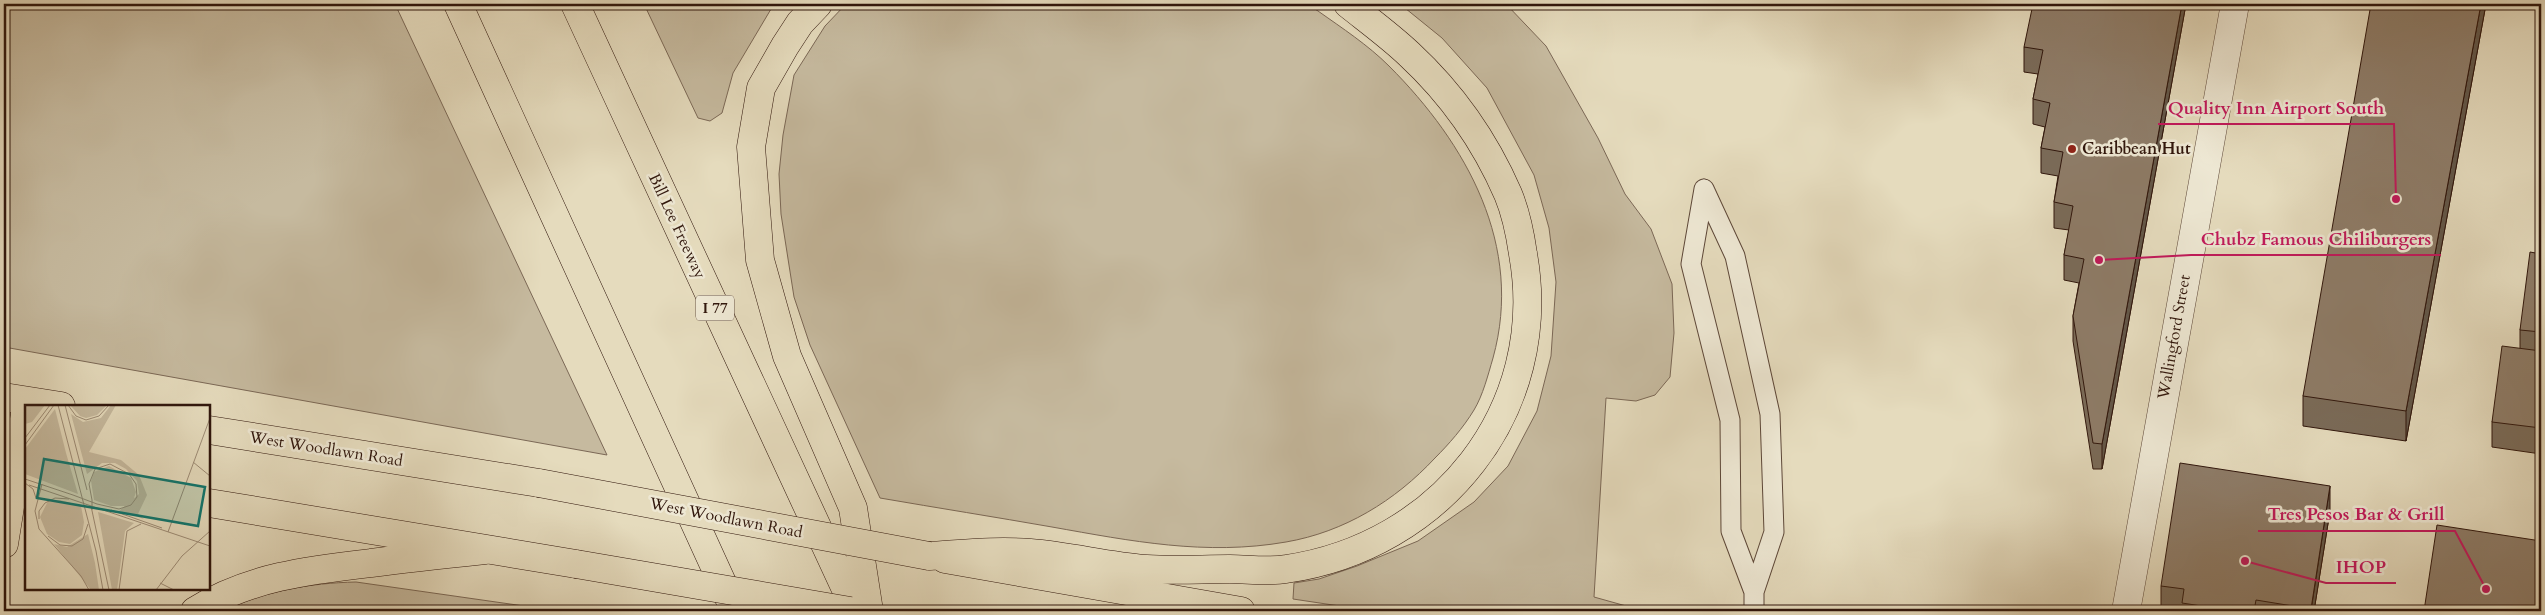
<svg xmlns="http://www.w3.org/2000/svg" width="2545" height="615" font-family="Cardo,serif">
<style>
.green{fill:#c6ba9f;stroke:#7b6856}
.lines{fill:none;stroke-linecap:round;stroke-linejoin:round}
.lane-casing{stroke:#5d4738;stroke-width:21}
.street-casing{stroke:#5d4738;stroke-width:29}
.primary-casing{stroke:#30160c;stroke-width:29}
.highway-casing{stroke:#30160c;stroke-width:29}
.lane{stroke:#eee8d4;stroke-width:19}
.street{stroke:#eee8d4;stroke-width:28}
.primary{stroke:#e5dbbd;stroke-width:28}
.highway{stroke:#e5dbbd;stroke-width:28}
.primary-bridge-casing{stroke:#30160c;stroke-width:29;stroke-linecap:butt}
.highway-bridge-casing{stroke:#30160c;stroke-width:29;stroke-linecap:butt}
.primary-bridge{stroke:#e5dbbd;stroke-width:28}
.highway-bridge{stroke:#e5dbbd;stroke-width:28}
.wall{fill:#7a6b59;stroke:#30160c}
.shaded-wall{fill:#635749;stroke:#30160c}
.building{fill:#8e7c68;stroke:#30160c}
.poi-dot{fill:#8f2418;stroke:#eee8d4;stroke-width:2}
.labels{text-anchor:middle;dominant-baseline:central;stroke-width:5;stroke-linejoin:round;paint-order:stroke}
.shield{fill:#eee8d4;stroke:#695548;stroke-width:1}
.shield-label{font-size:15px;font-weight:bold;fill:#30160c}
.poi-label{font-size:16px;font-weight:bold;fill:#30160c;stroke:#eee8d4;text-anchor:start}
.street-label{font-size:16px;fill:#30160c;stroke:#eee8d4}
.inset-road{fill:none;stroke:#9d8c76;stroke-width:1}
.view{fill:#0f766e;fill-opacity:0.15;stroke:#0f766e;stroke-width:2.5}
.inset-edge{fill:none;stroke:#30160c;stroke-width:2.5}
.leader{fill:none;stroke:#c2185b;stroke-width:2}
.callout-dot{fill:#c2185b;stroke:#eee8d4;stroke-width:2}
.callout-label{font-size:18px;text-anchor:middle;font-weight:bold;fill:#c2185b;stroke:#eee8d4;stroke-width:5;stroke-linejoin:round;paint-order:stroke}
</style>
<rect width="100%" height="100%" fill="#e5dbbd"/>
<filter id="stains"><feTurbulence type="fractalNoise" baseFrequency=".004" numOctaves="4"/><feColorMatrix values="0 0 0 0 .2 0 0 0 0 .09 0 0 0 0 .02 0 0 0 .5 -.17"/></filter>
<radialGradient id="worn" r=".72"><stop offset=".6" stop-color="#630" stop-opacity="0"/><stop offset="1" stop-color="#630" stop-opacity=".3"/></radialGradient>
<path class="green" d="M4,4h391l212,451 -603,-108z
M644,4h130l-41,69 -11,40 -12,8 -12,-3z
M846,4h461l11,7c24,17 50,34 71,55 78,78 135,180 104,292 -5,17 -10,37 -19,52 -11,18 -25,34 -39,48 -40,43 -91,74 -149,84 -80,14 -155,-1 -234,-15 -57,-10 -114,-19 -172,-29l-70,-153 -16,-48 -13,-83 -2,-40 4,-39 11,-60 31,-49z
M1400,4h106l40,42 52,92 27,56 26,35 21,55 2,49 -4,44 -15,18 -19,6 -30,-3 -12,199 50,14h-271l-80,-12 1,-16 25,-4 38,-13 61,-25 56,-39 34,-36 29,-55 14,-55 5,-74 -7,-54 -15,-53 -47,-87 -45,-50z
M356,582l203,29h-336c41,-20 87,-28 133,-29z"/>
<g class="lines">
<g class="lane-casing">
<path id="lane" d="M1704,189l-13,75 39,156 1,111 23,61v19
M1704,189l31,67 35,158 4,118 -20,60"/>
</g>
<g class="street-casing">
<path id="street" d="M2126,611l109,-607"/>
</g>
<g class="primary-casing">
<path id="primary" d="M209,503l367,61
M945,559l296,52"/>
</g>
<g class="highway-casing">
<path id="highway" d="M458,4l277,607
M575,4l281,607
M818,4l-18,19 -15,23 -24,42 -10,59 9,113 27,96 66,152 16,103
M4,397l57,9
M209,430l330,53
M4,544l23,-143
M929,556c33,-2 67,-6 101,-3 39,3 77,13 116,16 28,2 56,0 84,0 18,0 38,3 56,0 154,-22 265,-159 237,-315 -3,-21 -7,-41 -15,-60 -23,-53 -57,-101 -99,-140 -19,-18 -41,-34 -61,-50
M195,611c53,-34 115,-41 176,-48 38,-5 76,-9 114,-13"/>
</g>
<use href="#lane" class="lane"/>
<use href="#street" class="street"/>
<use href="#primary" class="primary"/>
<use href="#highway" class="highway"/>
<g class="primary-bridge-casing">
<path id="primary-bridge" d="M576,564l274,47"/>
</g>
<g class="highway-bridge-casing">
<path id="highway-bridge" d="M539,483l390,73"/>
</g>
<use href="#primary-bridge" class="primary-bridge"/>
<use href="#highway-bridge" class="highway-bridge"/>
</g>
<path class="wall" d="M2186,4l-84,465h-9l-20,-128v-25l6,-33 -15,-3v-25l5,-25 -15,-2v-26l4,-26 -17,-3v-25l4,-21 -12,-3v-25l5,-25 -14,-2v-25z
M2486,4l-80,437 -103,-15v-30z
M2541,254v200l-49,-7v-25l28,-74v-18z
M2330,511l-16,100h-153v-25z"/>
<path class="shaded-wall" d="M2182,4h4l-84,465v-25z
M2481,4h5l-80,437v-30z
M2330,486v25l-16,100h-3z"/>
<path class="building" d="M2033,4h149l-80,440 -9,-1 -20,-127 11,-57 -20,-4 9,-49 -19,-4 9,-50 -22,-4 9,-45 -17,-4 10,-49 -19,-3z
M2371,4h110l-75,407 -103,-15z
M2530,252l11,2v78l-21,-2z
M2502,346l39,5v77l-49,-6z
M2180,463l150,23 -19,123 -55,-9 -2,11h-20l-52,-8 2,-14 -23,-3z
M2437,525l104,16v70h-117z"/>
<circle class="poi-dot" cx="2072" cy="149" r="5"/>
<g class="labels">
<rect class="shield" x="696" y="295.5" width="38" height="25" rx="4"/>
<g class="shield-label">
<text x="715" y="308">I 77</text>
</g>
<g class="poi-label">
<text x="2082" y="149">Caribbean Hut</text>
</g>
<g class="street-label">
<text transform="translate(677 226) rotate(65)">Bill Lee Freeway</text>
<text transform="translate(2174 337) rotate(-80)">Wallingford Street</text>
<text transform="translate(326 449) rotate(9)">West Woodlawn Road</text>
<text transform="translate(726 518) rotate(11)">West Woodlawn Road</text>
</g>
</g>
<g transform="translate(25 405)">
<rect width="185" height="185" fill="#e5dbbd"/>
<path d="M0,0h20l-13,17 -7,2zM45,0h37l-10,10 -11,3 -6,-2zM86,0h5l-27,47 32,8 18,15 8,20 -9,19 6,5 -25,-8 20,-17 -2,-13 -11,-12 -11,-6h-13l-15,11 -16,-60 12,8 18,-4zM30,4l11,44 12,41 -53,-20v-25zM84,61l22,12 5,14 -3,9 -8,5h-14l-17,-6 -3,-19 3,-9zM35,95l21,6 3,16 -2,13 -12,9 -11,-2 -12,-8 -7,-17 8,-16zM73,107l36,11 -9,8 -8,59h-5zM63,129l7,29 4,27h-8l-37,-46 13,3z" fill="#c6ba9f"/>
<path class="inset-road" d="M33,0l38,146 7,39M40,0l22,85M43,0l8,11 10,4 13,-4 10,-11M0,33l25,-33M0,40l29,-40M168,57l17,14M0,74l48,16 24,9 22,5 12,-4 6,-8 -1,-13 -7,-10 -19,-10 -15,5 -6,15 3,16v10M0,78l8,6 3,9M17,79l-7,27 4,18 42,47 8,14M4,80l181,61M66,101l18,84M86,105l51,18M14,114v-8l6,-8 10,-5 14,1M143,127l42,-114M23,131l12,9 12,1 11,-7 5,-15M135,178l14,7M94,185l8,-59 14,-7M131,185l26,-34 28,-25"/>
<path class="view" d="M19,54l161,28 -7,39 -161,-28z"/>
<rect width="185" height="185" class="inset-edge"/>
</g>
<path class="leader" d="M2396 199L2394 124H2158M2099 260L2191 255H2441M2486 589L2455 531H2258M2245 561L2326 583H2396"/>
<g class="callout-dot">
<circle cx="2396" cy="199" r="5"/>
<circle cx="2099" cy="260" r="5"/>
<circle cx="2486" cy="589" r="5"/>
<circle cx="2245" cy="561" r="5"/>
</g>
<g class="callout-label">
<text x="2276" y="114">Quality Inn Airport South</text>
<text x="2316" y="245">Chubz Famous Chiliburgers</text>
<text x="2356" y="520">Tres Pesos Bar &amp; Grill</text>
<text x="2361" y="573">IHOP</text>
</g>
<rect width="2545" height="615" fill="none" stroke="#e5dbbd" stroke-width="20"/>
<rect x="5" y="5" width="2535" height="605" fill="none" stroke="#30160c" stroke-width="2.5"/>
<rect x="10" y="10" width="2525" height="595" fill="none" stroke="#30160c"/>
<rect width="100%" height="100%" filter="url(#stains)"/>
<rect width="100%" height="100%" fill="url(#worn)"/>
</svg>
